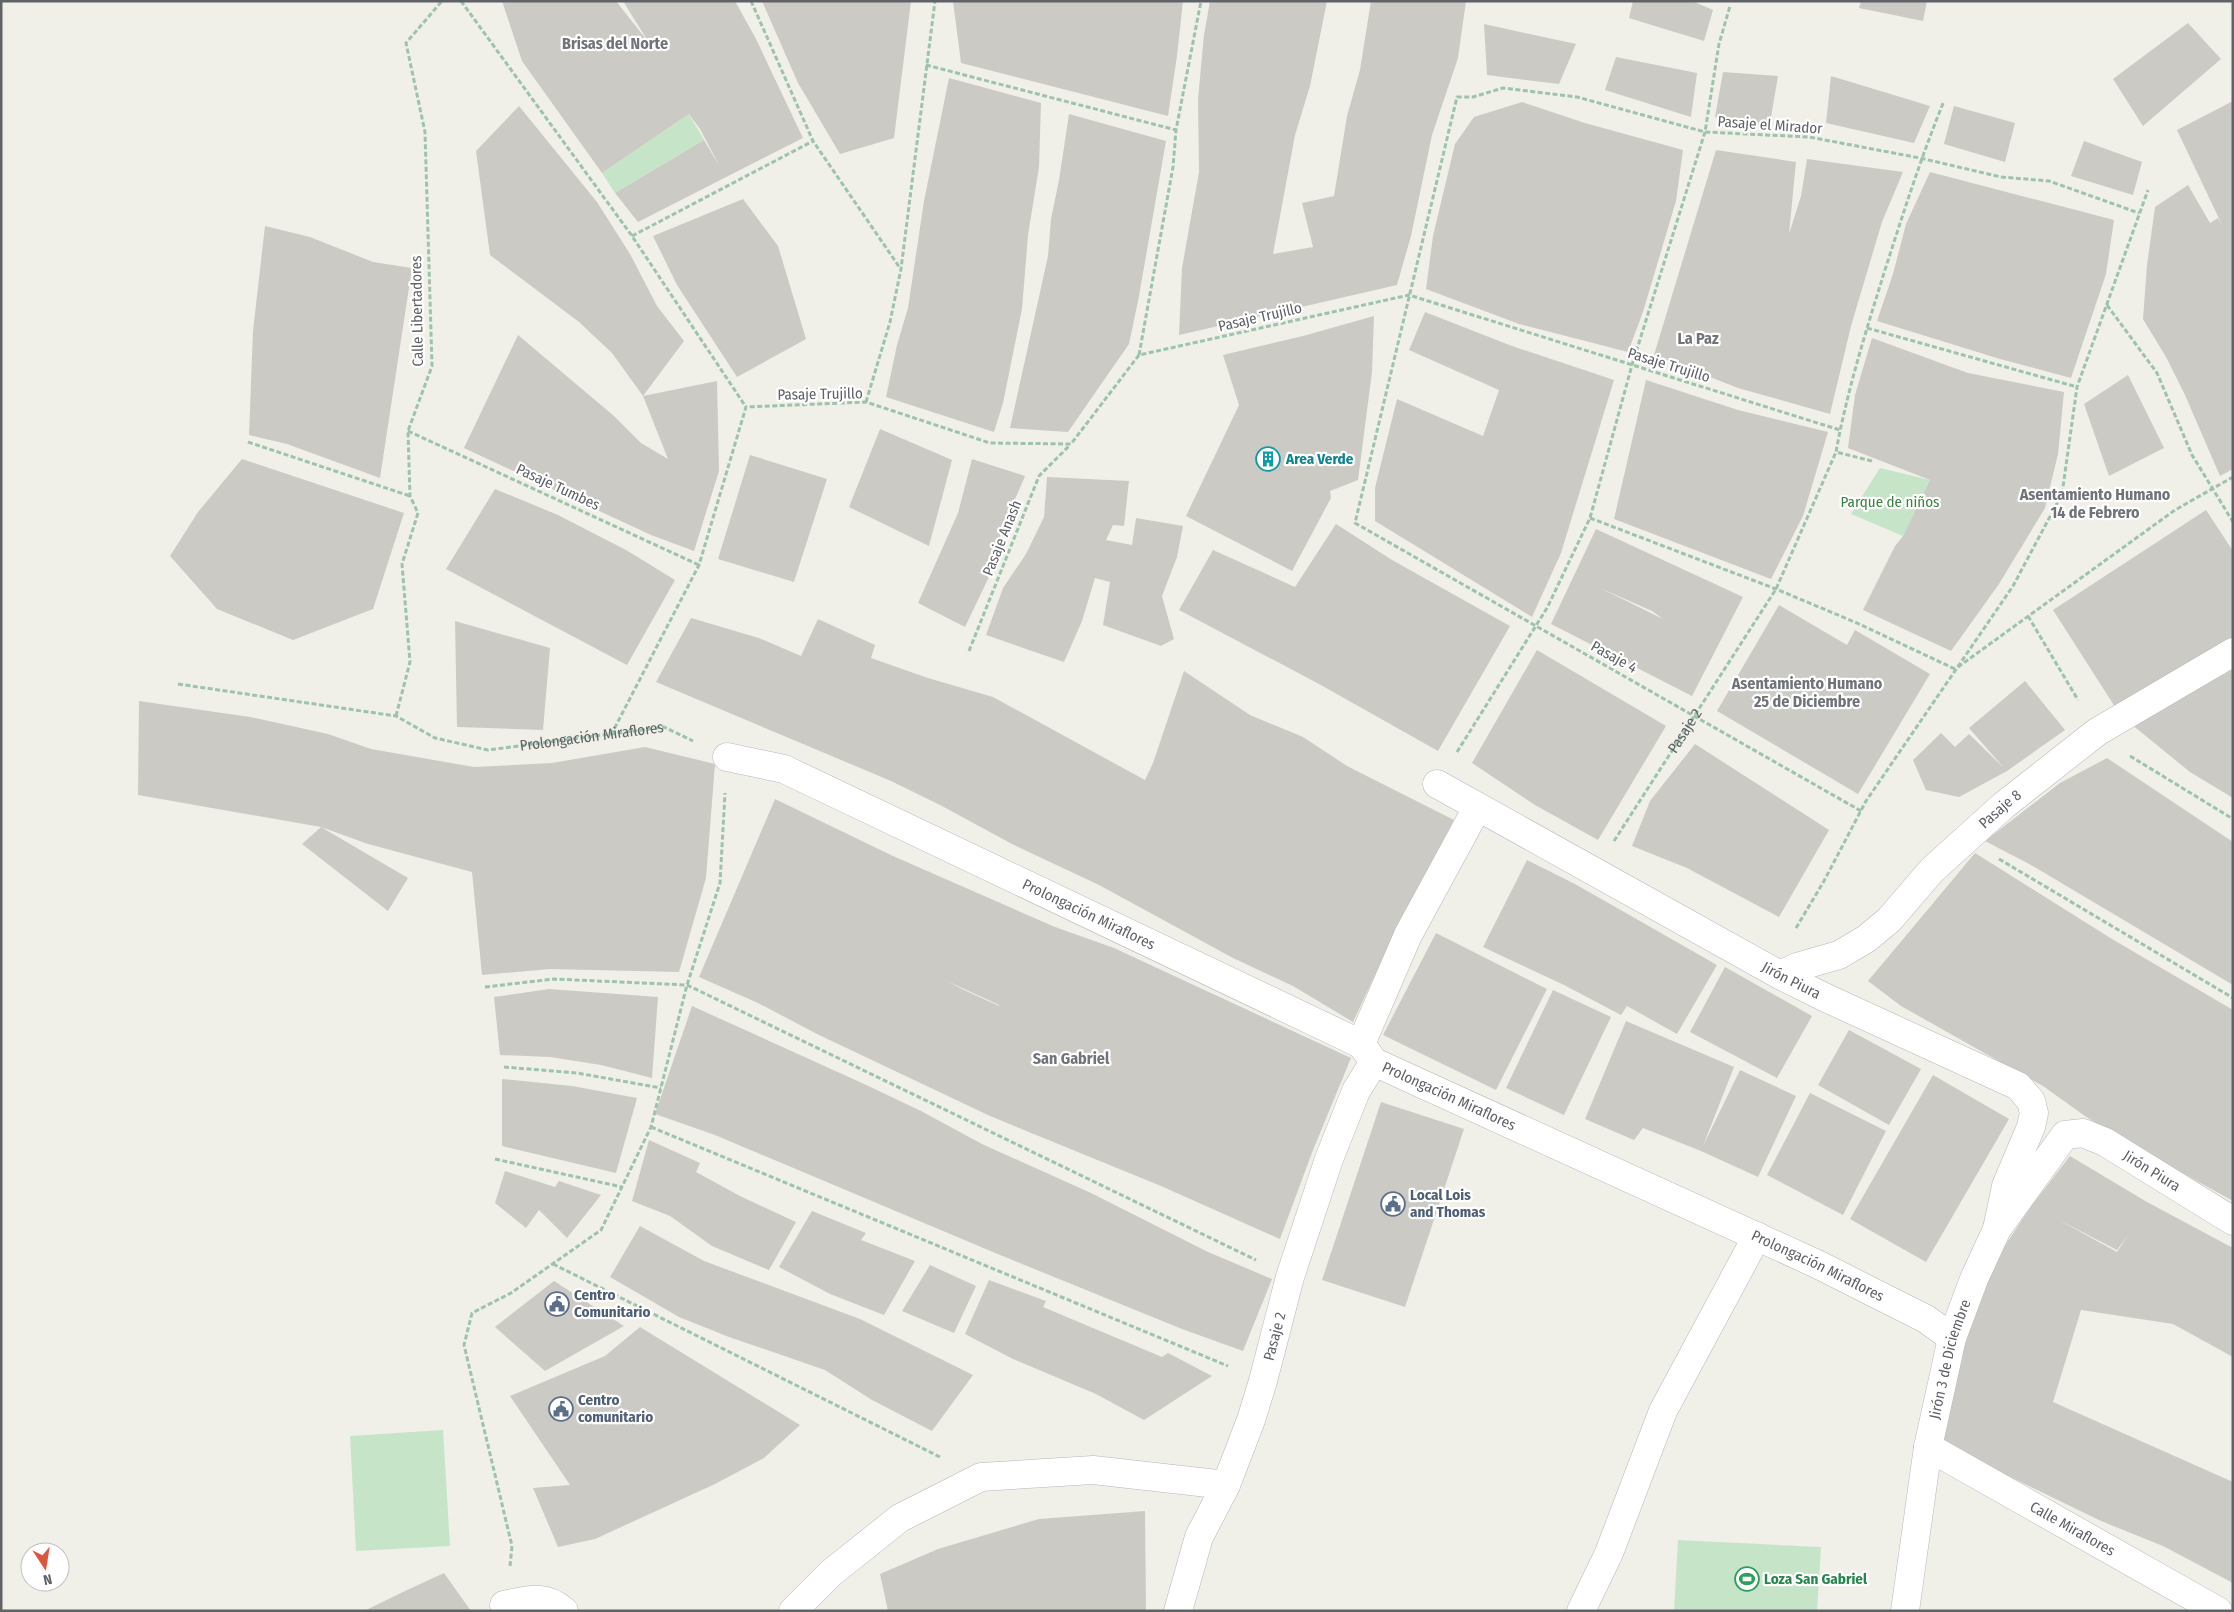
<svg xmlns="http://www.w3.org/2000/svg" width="2234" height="1612" font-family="'Fira Sans Condensed',sans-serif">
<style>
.green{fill:#c6e5c8}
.building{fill:#cccac4;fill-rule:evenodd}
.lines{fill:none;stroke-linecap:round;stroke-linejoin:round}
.minor-casing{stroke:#b5b7bb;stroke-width:29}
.tertiary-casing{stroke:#b5b7bb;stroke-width:29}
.path{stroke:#9ec3ac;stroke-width:3;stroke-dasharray:5 2.5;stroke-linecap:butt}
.minor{stroke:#fff;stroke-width:28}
.tertiary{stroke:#fff;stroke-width:28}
.labels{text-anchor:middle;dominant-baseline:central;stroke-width:4.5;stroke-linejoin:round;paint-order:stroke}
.street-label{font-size:15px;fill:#5f6267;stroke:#fff}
.culture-label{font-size:15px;font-weight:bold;fill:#0d838f;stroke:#fff;text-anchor:start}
.park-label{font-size:15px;fill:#3b8242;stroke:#fff}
.service-label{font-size:15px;font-weight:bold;fill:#4e5e75;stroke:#fff;text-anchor:start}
.leisure-label{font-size:15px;font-weight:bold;fill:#27864d;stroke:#fff;text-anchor:start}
.neighbourhood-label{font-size:16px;font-weight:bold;fill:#707479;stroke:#fff}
</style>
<rect width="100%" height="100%" fill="#f0efe8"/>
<path class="green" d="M689,114l15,26 -89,53 -13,-20z
M1880,468l50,12 -27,56 -52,-22z
M443,1430l7,116 -94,5 -6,-115z
M1678,1540l143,7 -4,64h-143z"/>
<path class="building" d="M502,1h114l33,42 -26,-42h112l21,38 47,99 -165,84 -23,-29 89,-53 16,27 -20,-38 -11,-15 -87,59 -80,-112z
M762,1h149l-17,137 -54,16 -42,-71z
M953,1h230l-6,55 -9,60 -207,-53z
M1210,1h117l-17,85 -15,49 -22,119 40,-7 -11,-44 32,-7 13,-80 13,-46 11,-69h95l-8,57 -26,77 -21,101 -14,49 -218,50 3,-67 17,-96 -1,-73 6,-64z
M1633,1h59l21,9 -9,31 -75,-23z
M1861,1h66l-4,20 -64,-13z
M2188,23l33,36 -78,67 -30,-47z
M1484,24l92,20 -17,40 -72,-9z
M1616,57l81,16 -6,44 -86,-27z
M1723,72l55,4 -9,53 -54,-12z
M1831,76l99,30 -16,37 -88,-20z
M949,78l92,25 -2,64 -11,68 -6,74 -19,94 -9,29 -108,-35 11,-52 11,-37 16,-107z
M2233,101v368l-13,7 -35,-81 -19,-38 -23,-38 4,-54 8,-58 33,-22 22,38 8,-5 5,9 -46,-97z
M1522,102l63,21 98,27 -7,51 -33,111 -15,40 -109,-28 -93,-35 7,-53 22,-92 19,-27z
M519,106l78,96 33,52 27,52 27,35 -41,55 74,-15 2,90 -25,80 -43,-16 -187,-87 54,-113 96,81 27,27 27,16 -25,-63 -31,-43 -33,-31 -89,-67 -14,-104z
M1954,106l61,17 -10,39 -61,-18z
M1069,114l97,27 -27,155 -10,48 -61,88 -58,-4 38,-172 3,-37 8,-39z
M2084,141l58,21 -9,33 -62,-19z
M1716,150l80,12 -7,72 12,-38 6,-37 96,13 -21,50 -31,104 -21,88 -92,-26 -84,-33z
M1930,172l184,48 -8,54 -35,104 -71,-19 -123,-38 16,-47 13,-50z
M743,199l35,47 28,93 -69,38 -60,-92 -24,-49z
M265,226l45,11 63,25 39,6 -32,210 -93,-34 -38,-9 4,-104z
M1425,312l87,34 102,34 -53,173 -29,64 -157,-96v-33l22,-89 86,37 16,-46 -90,-40z
M1374,316l-2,56 -14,108 -28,11 1,7 -39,73 -106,-55 53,-111 -16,-50 80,-19z
M1872,338l96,35 96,19 -6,62 -13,54 -46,76 -48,67 -88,-41 32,-64 8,-10 27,-56 -82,-32 7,-53z
M2128,375l36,73 -55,28 -25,-72z
M1646,380l92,30 90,22 -25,84 -32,63 -157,-60z
M880,429l72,31 -23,86 -80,-39z
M750,455l77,24 -33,103 -76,-23z
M242,459l162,54 -31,96 -80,31 -76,-31 -47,-53 28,-44z
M972,459l53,17 -24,56 -13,47 -23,48 -47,-24 40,-90z
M1047,477l82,4 -5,45 -11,-1 -7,15 26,5 4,-27 47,8 -6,31 -15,39 12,43 -13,7 -58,-21 7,-43 -15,-4 -13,43 -18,41 -78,-27 17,-47 23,-34 18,-37z
M495,489l63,26 68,35 49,30 -48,85 -181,-96z
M2206,510l27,41v90l-116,69 -64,-100z
M1336,524l56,36 118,66 -72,125 -119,-67 -140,-74 34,-60 82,37z
M1596,529l147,68 -51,99 -141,-72zM1600,588l52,23 11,8z
M1779,605l68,40 8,-15 75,44 -72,120 -141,-83z
M691,618l68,20 42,18 17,-37 57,26 -4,13 57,20 65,19 152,83 8,-17 31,-92 66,44 53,22 44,29 107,54 -51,95 -50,107 -60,-36 -60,-28 -134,-73 -87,-41 -70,-38 -51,-25 -235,-99z
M455,621l95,27 -7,82 -86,-3z
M1537,650l129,76 -68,114 -63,-35 -63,-42z
M2233,669v129l-43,-26 -59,-48z
M2025,681l40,49 -58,41 -48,26 -33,-7 -13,-30 28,-27 14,14 14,-13 35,34 -35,-40z
M139,701l111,16 78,17 43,15 103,18 78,-4 93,-16 70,17 -9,114 -27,94 -129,-3 -68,6 -10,-103 -104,-28 -47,-17 87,51 -20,33 -86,-67 19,-17 -183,-32z
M1695,744l134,86 -50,87 -92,-49 -55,-22 18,-45z
M2107,758l126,84v143l-202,-120 -46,-24 75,-58z
M775,799l118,57 162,71 59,21 237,110 -38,92 -33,89 -119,-53 -171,-70 -173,-82 -59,-31 -59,-26zM947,981l52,24v1l-35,-16z
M1975,853l137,86 121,71v191l-110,-61 -38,-24 -42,-30 -142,-80 -33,-25z
M1527,860l48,24 142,81 -40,69 -50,-28 -6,9 -57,-30 -81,-38z
M1436,933l111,56 -51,101 -113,-55z
M1725,967l87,49 -35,62 -87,-46z
M549,989l109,8 -6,81 -51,-13 -51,-8 -50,-2 -6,-58z
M1553,990l58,27 -47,98 -58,-27z
M692,1006l170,77 59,28 61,33 109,49 117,59 64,27 -29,72 -61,-22 -182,-74 -285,-120 -60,-21z
M1626,1021l108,46 -31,79 37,-76 56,26 -38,81 -57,-26 -58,-23 -9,12 -49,-21z
M1849,1030l72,39 -32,56 -71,-40z
M1933,1075l76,44 -83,143 -76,-43z
M502,1079l70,7 65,12 -21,75 -114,-27z
M1810,1093l76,38 -43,84 -76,-40z
M1381,1102l83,27 -59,178 -83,-27z
M649,1140l51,23 -4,9 44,24 56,26 -27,48 -57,-24 -42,-30 -38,-15z
M2070,1156l77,46 86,46v109l-60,-33 -92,-14 -28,92 180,80v101l-70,-37 -62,-25 -161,-78 14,-70 28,-93 50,-75zM2057,1219l60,31 11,-15 -11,17z
M505,1171l50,16 4,-6 42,14 -34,43 -28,-28 -13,18 -31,-25z
M812,1211l54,22 -5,7 54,21 -31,54 -54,-21 -51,-27z
M640,1226l64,35 156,58 113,56 -41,56 -60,-31 -47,-30 -96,-33 -50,-20 -69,-40z
M930,1265l46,21 -22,47 -52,-22z
M989,1280l57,21 -3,6 119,50 6,-4 44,23 -68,44 -48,-26 -83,-35 -48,-25z
M554,1281l70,45 -79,45 -50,-44z
M640,1327l160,98 -36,33 -49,26 -120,55 -37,8 -25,-59 37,-3 -60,-89 95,-40z
M1145,1511l1,100h-258l-8,-37 58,-25 101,-30z
M444,1573l27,38h-107l41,-20z"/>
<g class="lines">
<g class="minor-casing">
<g id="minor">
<path id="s3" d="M727,757l57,12 577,275 13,18 443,202 109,55 26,19"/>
<path id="s4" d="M1437,784l343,191 44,22 194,89 13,15 3,12 -3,14 -25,59 -9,43"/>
<path id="s5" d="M1780,975l17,-8 42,-12 27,-16 23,-19 43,-50 72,-65 93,-73 136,-80"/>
<path d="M1361,1044l47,-109 69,-127"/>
<path d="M504,1605c23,-5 41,-11 60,6"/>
<path d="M793,1611l38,-38 69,-55 81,-41 112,-7 133,15"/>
<path id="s6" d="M1178,1611l21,-74 27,-52 25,-65 12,-39 27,-104 39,-118 27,-68 18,-29"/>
<path d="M1581,1611l28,-58 54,-142 94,-175"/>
<path id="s7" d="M1905,1611l23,-164 24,-109 22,-59 23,-50 68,-94 18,-2 22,9 128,79"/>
</g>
</g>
<g class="tertiary-casing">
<g id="tertiary">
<path id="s8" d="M1928,1447l290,164"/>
</g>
</g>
<g class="path">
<path d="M461,1l171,235 114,171"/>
<path d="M751,1l62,140 87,127"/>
<path d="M926,65l250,65"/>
<path d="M632,236l181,-95"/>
<path d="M2107,305l50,68 35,82 41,67"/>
<path d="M1867,328l210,59"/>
<path d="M1139,355l34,-188 3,-37 25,-129"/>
<path d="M866,402l24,-80 11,-53 34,-268"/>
<path d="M408,431l291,134"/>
<path d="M248,442l162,54"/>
<path d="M1872,461l-36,-9c11,-61 30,-121 48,-179 19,-59 37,-116 60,-172"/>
<path d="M1590,518l186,71 81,34 98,46"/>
<path d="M2028,616l50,84"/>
<path d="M969,651l70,-175 31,-31"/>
<path d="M1958,667l217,-157 58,-33"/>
<path id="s1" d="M178,684l218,32 39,22 53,12 176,-23 29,14"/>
<path d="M396,716l14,-54 -8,-98 16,-51 -8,-17 -2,-65 24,-65 -7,-234 -19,-89 36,-42"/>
<path d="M611,735l88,-170 47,-158 120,-5 124,41 81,1 68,-89 270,-60 431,135"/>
<path d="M1457,752l90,-144 43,-90 42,-153 73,-233 14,-88 11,-38"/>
<path d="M2130,756l103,63"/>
<path d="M1861,811l-506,-288 102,-426h16l30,-9 74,9 128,35 104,5 111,21 81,19 48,4 90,32"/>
<path id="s2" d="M1614,841l162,-252 60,-137"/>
<path d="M1999,859l234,139"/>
<path d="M1796,928l28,-47 42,-80 147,-215 49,-92 15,-107 71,-197"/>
<path d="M485,987l69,-8 133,6 569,275"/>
<path d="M504,1067l73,6 84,15"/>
<path d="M651,1127l577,239"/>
<path d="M495,1159l127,28"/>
<path d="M553,1264l387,193"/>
<path d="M510,1566l2,-20 -48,-201 8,-32 39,-20 90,-63 50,-103 36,-142 33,-102 5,-90"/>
</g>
<use href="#minor" class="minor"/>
<use href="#tertiary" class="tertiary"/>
</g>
<defs>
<g id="building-ring" transform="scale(1.25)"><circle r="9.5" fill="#fff" stroke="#0f9aa8" stroke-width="1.5"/><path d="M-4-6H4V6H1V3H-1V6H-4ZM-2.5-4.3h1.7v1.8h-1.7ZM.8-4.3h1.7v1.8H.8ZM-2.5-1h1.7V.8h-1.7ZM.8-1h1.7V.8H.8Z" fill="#0f9aa8"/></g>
<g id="civic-ring" transform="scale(1.25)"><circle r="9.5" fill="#fff" stroke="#5c6f8a" stroke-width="1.5"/><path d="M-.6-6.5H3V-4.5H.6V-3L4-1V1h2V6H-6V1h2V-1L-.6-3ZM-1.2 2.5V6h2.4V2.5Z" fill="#5c6f8a"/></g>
<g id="stadium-ring" transform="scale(1.25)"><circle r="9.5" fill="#fff" stroke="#2e9e5b" stroke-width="1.5"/><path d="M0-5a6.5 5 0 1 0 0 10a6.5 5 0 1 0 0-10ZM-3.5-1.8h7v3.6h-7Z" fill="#2e9e5b"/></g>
</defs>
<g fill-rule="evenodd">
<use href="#building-ring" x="1268" y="459"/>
<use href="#civic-ring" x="1393" y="1204"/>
<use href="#civic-ring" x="557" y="1304"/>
<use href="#civic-ring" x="561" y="1409"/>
<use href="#stadium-ring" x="1747" y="1579"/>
</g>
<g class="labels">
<g class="street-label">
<text transform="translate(1770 125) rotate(4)">Pasaje el Mirador</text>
<text transform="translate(417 311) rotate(-91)">Calle Libertadores</text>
<text transform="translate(1260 317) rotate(-13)">Pasaje Trujillo</text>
<text transform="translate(1669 365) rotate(17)">Pasaje Trujillo</text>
<text transform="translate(820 394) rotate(-1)">Pasaje Trujillo</text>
<text transform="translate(558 487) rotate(25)">Pasaje Tumbes</text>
<text transform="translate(1002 538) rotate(-68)">Pasaje Anash</text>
<text transform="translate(1614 657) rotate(29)">Pasaje 4</text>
<text stroke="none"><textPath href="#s2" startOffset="131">Pasaje 2</textPath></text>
<text stroke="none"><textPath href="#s1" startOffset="424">Prolongación Miraflores</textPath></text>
<text stroke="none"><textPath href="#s5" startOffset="281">Pasaje 8</textPath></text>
<text stroke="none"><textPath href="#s3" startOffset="396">Prolongación Miraflores</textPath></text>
<text stroke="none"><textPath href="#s4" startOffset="405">Jirón Piura</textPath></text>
<text stroke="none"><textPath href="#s3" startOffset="802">Prolongación Miraflores</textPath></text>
<text stroke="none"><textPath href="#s7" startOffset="608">Jirón Piura</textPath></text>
<text stroke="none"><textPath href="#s3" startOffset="1208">Prolongación Miraflores</textPath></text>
<text stroke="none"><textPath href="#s6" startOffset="292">Pasaje 2</textPath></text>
<text stroke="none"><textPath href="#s7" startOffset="256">Jirón 3 de Diciembre</textPath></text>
<text stroke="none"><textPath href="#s8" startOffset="166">Calle Miraflores</textPath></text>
</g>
<g class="culture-label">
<text x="1286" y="459">Area Verde</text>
</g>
<g class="park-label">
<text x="1890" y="502">Parque de niños</text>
</g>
<g class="service-label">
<text x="1410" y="1195">Local Lois<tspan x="1410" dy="17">and Thomas</tspan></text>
<text x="574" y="1295">Centro<tspan x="574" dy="17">Comunitario</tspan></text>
<text x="578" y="1400">Centro<tspan x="578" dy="17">comunitario</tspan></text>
</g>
<g class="leisure-label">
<text x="1764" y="1579">Loza San Gabriel</text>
</g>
<g class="neighbourhood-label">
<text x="615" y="43">Brisas del Norte</text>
<text x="1698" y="338">La Paz</text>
<text x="2095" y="494">Asentamiento Humano<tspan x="2095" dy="18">14 de Febrero</tspan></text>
<text x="1807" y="683">Asentamiento Humano<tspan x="1807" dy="18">25 de Diciembre</tspan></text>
<text x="1071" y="1058">San Gabriel</text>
</g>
</g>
<rect width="2234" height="1612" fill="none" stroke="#5f6267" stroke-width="5"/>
<g transform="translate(45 1567) rotate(168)"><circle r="24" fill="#ffffff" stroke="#bfc0c2"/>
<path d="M0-4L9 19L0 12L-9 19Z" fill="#df563f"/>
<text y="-8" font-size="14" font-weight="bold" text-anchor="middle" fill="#5f6267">N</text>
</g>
</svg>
